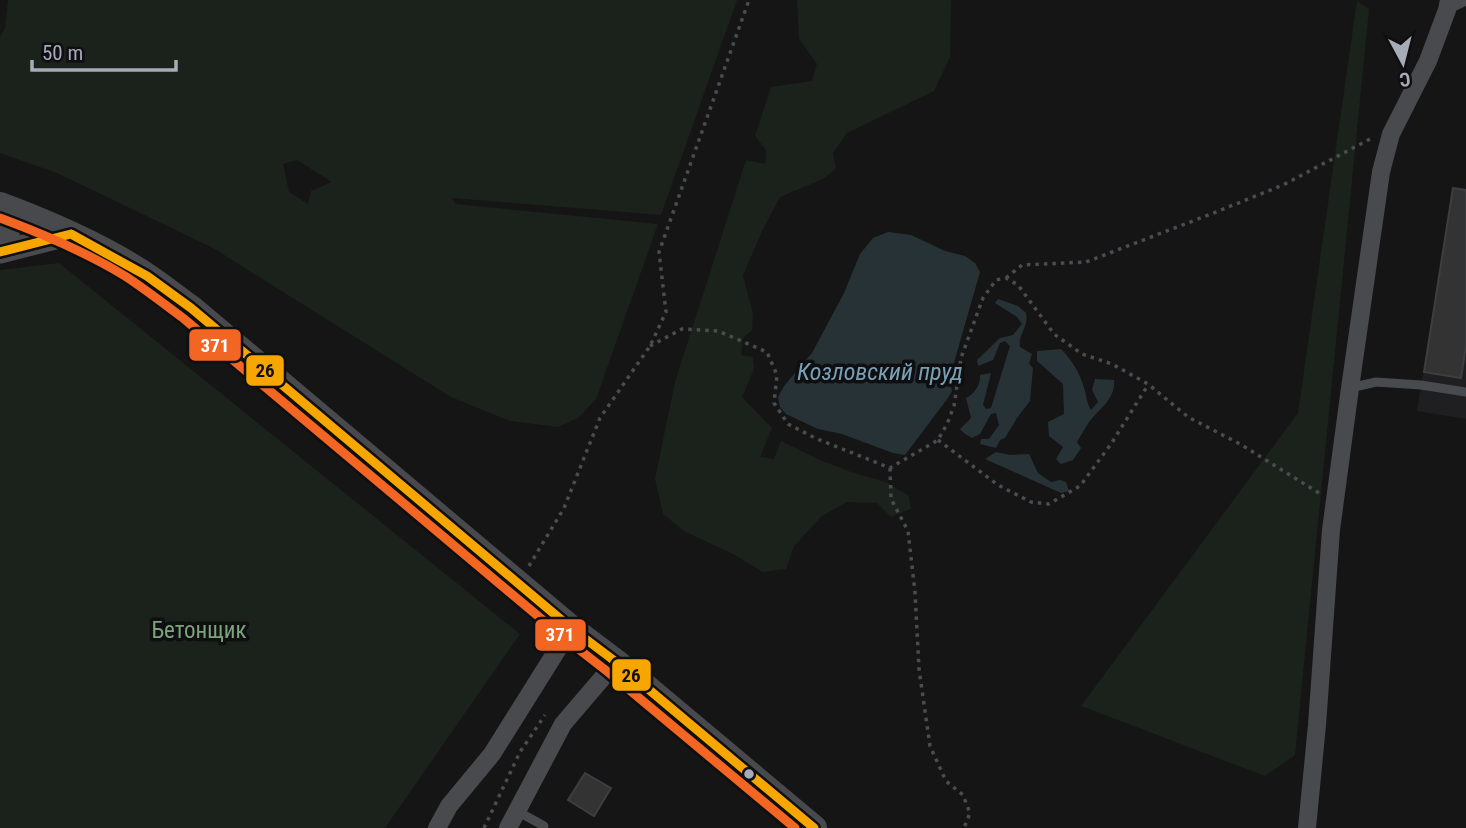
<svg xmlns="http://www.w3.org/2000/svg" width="1466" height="828" font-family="'Roboto Condensed',sans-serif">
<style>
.built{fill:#1f1f21}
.green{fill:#1b221b;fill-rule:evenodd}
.water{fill:#273237}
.building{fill:#333334;stroke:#3d3e41;stroke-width:2}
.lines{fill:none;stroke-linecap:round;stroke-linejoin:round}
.path{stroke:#4b4c50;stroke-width:3.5;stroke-dasharray:3.5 5;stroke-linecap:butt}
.service{stroke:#494a4e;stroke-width:9}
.minor{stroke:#494a4e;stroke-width:18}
.tertiary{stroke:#494a4e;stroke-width:23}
.secondary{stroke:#47494c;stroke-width:26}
.bus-1-casing{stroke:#0f0f11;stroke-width:14}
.bus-2-casing{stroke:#0f0f11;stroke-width:14}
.bus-1{stroke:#f7a600;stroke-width:9}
.bus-2{stroke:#f26522;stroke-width:9}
.bus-dot{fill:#a5acb7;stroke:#0f0f11;stroke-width:2.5}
.labels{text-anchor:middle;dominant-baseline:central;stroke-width:7;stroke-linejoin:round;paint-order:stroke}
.park-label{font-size:23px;fill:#7ca47a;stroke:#0f0f11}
.water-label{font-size:24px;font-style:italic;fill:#799fb5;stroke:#0f0f11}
.line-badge{stroke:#0f0f11;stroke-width:2.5}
.badge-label{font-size:19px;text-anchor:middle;font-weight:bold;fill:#fff}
.pale-badge-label{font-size:19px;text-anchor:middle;font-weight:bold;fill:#111}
</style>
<rect width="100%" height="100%" fill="#151515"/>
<path class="built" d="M1453,188l13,2v229l-49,-8z"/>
<path class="green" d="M8,0h729l-76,215 -209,-17 4,6 202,20 -62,175 -18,19 -20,9 -48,-6 -59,-24 -238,-149 -156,-75 -57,-20v-116l5,-9zM297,160l35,22 -21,9 -3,13 -19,-12 -6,-28z
M797,0h154l-1,57 -16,34 -87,42 -14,20 3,16 -13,10 -43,18 -17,32 -20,46 10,39 -1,16 -9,8 -2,17 12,2 1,12 -12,28 30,31 -12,29 14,2 7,-18 39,19 31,12 35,10 23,14 2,13 -20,8 -14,-14 -30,-1 -25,14 -28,30 -8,23 -23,3 -28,-17 -51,-24 -21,-17 -8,-35 20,-97 71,-222 19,4 1,-14 -11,-14 16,-49 41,-6 5,-17 -18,-25z
M1357,1l12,8 -74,746 -30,21 -184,-70 217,-293z
M59,263l461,371 -135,194h-385v-558z"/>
<path class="water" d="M888,232l23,3 34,16 20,5 10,7 5,9 -31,108 3,11 -4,7 -43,57 -12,-2 -51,-19 -24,-5 -32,-15 -6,-7 -2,-10 6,-11 28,-33 32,-60 16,-39 13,-16z
M998,299l20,7 8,7c3,15 -8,20 -6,34l12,7 -3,10 4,4 -3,33 -13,17 -12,20 -5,2 -4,8 -16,-4 1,-5h8l10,-14 -3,-12 -5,1 -11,20 -8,4 -7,-4 -5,-5 11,-11 -5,-20c8,-4 15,-13 14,-23l11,-2 -8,32 3,4 5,-1 19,-62 -5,-5 -5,2 -7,17 -15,6 -1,-6 23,-22 13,-3 9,-11 -5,-7 -22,-14z
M1061,349c11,11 19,24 23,39 3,8 2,14 7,22l7,-8 -6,-12 3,-11 19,1c2,19 -15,29 -25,42 -4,6 -8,13 -12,20l4,6 -8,12 -12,4 -5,-5 7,-12 -14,-11 -1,-14 16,-8 -1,-30 -26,-23v-10z
M996,452l14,3 19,-1 9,19 13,9 9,-2 6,2 3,9 -8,2 -76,-34z"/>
<path class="building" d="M1453,188l13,2v156l-5,32 -37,-6z
M585,773l26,15 -17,28 -26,-16z"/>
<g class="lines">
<path class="path" d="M1006,278l16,-13 64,-3 125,-48 72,-29 89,-47
M650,346l32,-17 36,2 49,21 10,23 -3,28 14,21 27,14 75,30 48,-28 9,-16 7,-18 7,-48 22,-60 13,-18 10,-2 12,7 36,49 28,20 30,10 36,20 40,33 52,27 79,49
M938,440l60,45 33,17 18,2 31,-18 31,-42 37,-59
M890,468l1,31 17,32 7,61 4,77 11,77 16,35 17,14 7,18 -6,15
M529,566l35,-58 36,-90 50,-72 16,-34 -7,-60 90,-252
M484,828l36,-76 25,-37"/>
<path class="service" d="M1449,9l17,-8
M1350,388l26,-6 45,3 45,7
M517,811l27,15"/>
<path class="minor" d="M437,828l12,-22 43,-52 79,-126
M508,828l55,-104 53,-62
M1307,828l10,-103 14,-195 19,-142 31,-216 10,-38 37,-73 19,-51 2,-10"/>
<path class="tertiary" d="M0,241l4,-2 6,-11 -4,-21
M0,252l71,-18"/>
<path class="secondary" d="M0,205c51,19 102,41 147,71 15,10 30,22 44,32l380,320 45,34 198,166"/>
<g class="bus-1-casing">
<path id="bus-1" d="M71,234l76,42 44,32 380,320 45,34 198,166
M0,252l71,-18"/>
</g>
<g class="bus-2-casing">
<path id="bus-2" d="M0,218c43,16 86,34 125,58 20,13 39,28 58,42l380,319 45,35 187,156"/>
</g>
<use href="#bus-1" class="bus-1"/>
<use href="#bus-2" class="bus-2"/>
</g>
<circle class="bus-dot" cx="749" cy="774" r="6"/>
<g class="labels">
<g class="park-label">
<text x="199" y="630">Бетонщик</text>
</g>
<g class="water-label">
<text x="880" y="372">Козловский пруд</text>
</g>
</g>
<g class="line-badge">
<rect x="188" y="328" width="54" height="34" rx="7" fill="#f26522"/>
<rect x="245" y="354" width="40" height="33" rx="7" fill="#f7a600"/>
<rect x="534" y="618" width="53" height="34" rx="7" fill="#f26522"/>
<rect x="611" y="658" width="41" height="34" rx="7" fill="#f7a600"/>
</g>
<g class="badge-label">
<text x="215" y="352">371</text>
<text x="560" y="641">371</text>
</g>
<g class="pale-badge-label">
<text x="265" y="377">26</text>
<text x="631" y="682">26</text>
</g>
<g transform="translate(1403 63) rotate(173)" stroke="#0f0f11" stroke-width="5" paint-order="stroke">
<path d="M0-5L12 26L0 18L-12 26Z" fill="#a5acb7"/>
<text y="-10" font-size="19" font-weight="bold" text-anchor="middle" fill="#a5acb7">С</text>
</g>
<path d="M32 60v10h144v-10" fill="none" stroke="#a5acb7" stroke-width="3.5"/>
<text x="42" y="60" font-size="21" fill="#a5acb7" stroke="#0f0f11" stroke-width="5" paint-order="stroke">50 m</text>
</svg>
